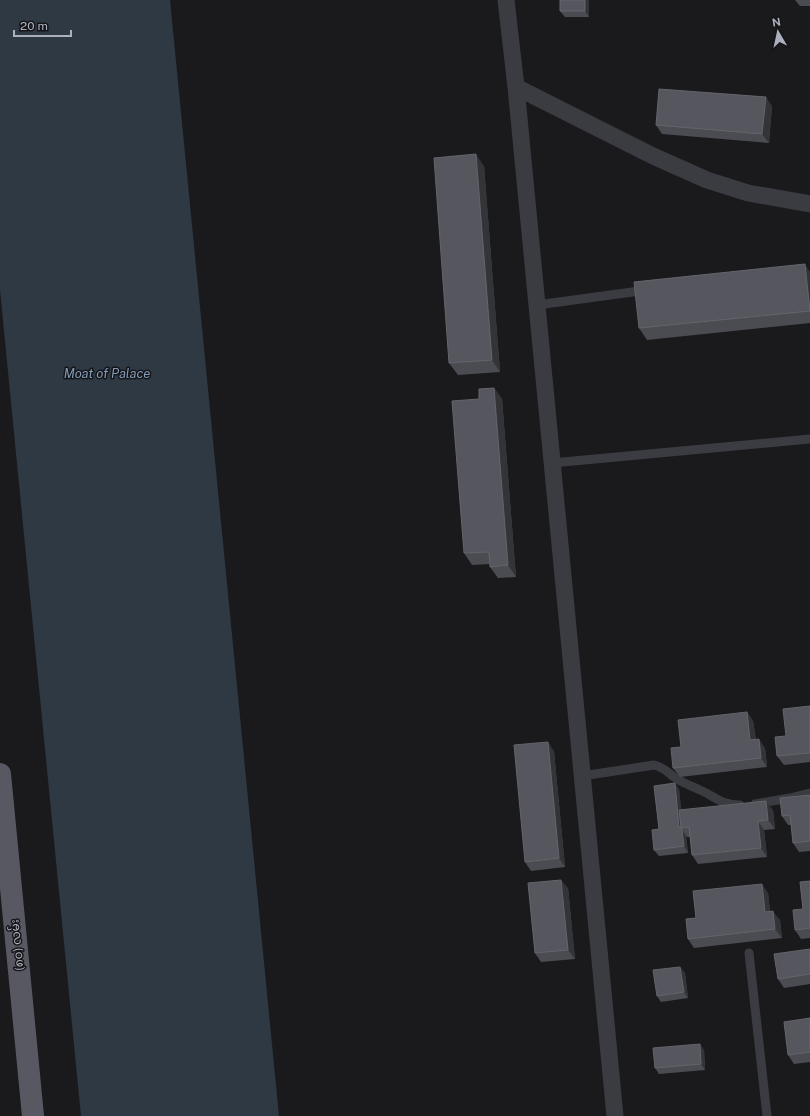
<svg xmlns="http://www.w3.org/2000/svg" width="810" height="1116" font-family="'Public Sans','Noto Sans Myanmar',sans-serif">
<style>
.water{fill:#2e3943}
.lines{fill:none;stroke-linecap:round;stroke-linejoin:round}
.lane{stroke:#3b3c42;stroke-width:9}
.street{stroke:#3b3c42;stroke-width:17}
.primary{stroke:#575862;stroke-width:22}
.wall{fill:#4b4c52}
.shaded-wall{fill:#333438}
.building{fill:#56575e;stroke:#63656c}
.labels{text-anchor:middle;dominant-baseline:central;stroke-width:3;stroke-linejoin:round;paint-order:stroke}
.street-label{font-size:12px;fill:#acb0bd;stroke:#151518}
.water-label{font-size:13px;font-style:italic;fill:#819cbb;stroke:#151518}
</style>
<rect width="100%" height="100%" fill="#1a1a1d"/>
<path class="water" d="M0,0h170l109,1116h-198l-81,-826z"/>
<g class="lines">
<path class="lane" d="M537,305l110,-15
M552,463l258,-24
M582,776l72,-11c14,4 13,8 23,14 8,5 15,7 23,11 16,7 21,15 40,15
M755,804l35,-6 20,-5
M749,953l18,163"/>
<path class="street" d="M506,0l10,87 99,1029
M516,87l137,69 54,24 41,13 62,11"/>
<path class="primary" d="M0,774l33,342"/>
</g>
<path class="wall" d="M560,0h29v17h-24l-5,-6z
M795,0h15v6h-10z
M772,106l-3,37 -107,-9 -6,-9z
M484,166l16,206 -42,3 -9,-12z
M810,272v51l-163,17 -8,-12z
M494,388l8,11 14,178 -18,1 -8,-11v-3l-18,1 -8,-12z
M810,706v56l-26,3 -7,-9 9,-20z
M747,712l6,9 3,19 9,8 2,19 -87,10 -7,-9 8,-21z
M554,751l11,116 -34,4 -6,-9z
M679,789l2,21h92l2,19 -11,1 3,27 -69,7 -6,-9 -2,-18h-3l-1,-1 2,17 -29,3 -5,-6 5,-21z
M810,795v56l-11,1 -6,-9 -2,-18h-3l-6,-9z
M810,881v57l-9,1 -6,-9 8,-21z
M568,888l7,71 -34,3 -6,-9z
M768,893l2,18 10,9 2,18 -88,10 -6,-9 8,-21z
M810,949v35l-26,4 -6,-9z
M680,967l5,6 3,25 -27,4 -4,-6z
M810,1018v44l-16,2 -6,-9z
M704,1050l1,20 -46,4 -4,-6z"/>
<path class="shaded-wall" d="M585,0h4v17l-4,-6z
M766,97l6,9 -3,37 -7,-9z
M476,154l8,12 16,206 -8,-12z
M805,264l5,8v39z
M494,388l8,11 14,178 -8,-12z
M747,712l6,9 4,28 -7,-9z
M759,739l6,9 2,19 -6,-9z
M548,742l6,9 11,116 -6,-9z
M675,783l4,6 4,39h-2l5,8 2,17 -4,-7 -5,-19z
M766,801l7,9 2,19 -7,-9z
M758,821l6,9 3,27 -6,-9z
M561,880l7,8 7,71 -7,-9z
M762,884l6,9 3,28 -6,-9z
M773,911l7,9 2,18 -7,-9z
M680,967l5,6 3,25 -4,-6z
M700,1044l4,6 1,20 -4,-6z"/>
<path class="building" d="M560,0h25v11h-25z
M659,89l107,8 -4,37 -106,-9z
M476,154l16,206 -43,3 -15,-205z
M805,264l5,47 -171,17 -5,-46z
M494,388l14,177 -18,2 -1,-15 -25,1 -12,-152 27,-2v-10z
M810,706v47l-33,3 -2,-19 11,-1 -3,-27z
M747,712l3,28 9,-1 2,19 -88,10 -2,-20 10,-1 -3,-27z
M548,742l11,116 -34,4 -11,-117z
M675,783l4,44h2l1,3 2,16 -30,4 -2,-20 7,-1 -5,-43z
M810,795v46l-17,2 -3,-28 -8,1 -2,-18z
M766,801l2,19 -10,1 3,27 -69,7 -3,-28 -8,1 -2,-18z
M561,880l7,70 -33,3 -7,-70z
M810,881v47l-15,2 -2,-20 10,-1 -3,-27z
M762,884l3,28 8,-1 2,18 -87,10 -2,-20 10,-1 -3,-27z
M810,949v25l-32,5 -4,-25z
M680,967l4,25 -27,4 -4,-26z
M810,1018v34l-22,3 -4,-33z
M700,1044l1,20 -46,4 -2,-20z"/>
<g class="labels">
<g class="street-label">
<text transform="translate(17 945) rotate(-96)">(၈၀) လမ်း</text>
</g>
<g class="water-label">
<text x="107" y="373">Moat of Palace</text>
</g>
</g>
<g transform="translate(778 32) rotate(351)" stroke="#151518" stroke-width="3" paint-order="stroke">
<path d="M0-3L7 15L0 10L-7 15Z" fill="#acb0bd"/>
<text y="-6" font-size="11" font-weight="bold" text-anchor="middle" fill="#acb0bd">N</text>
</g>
<path d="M14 30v6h57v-6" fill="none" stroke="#acb0bd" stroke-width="2"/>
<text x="20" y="30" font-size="12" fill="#acb0bd" stroke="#151518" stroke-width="3" paint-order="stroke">20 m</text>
</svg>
